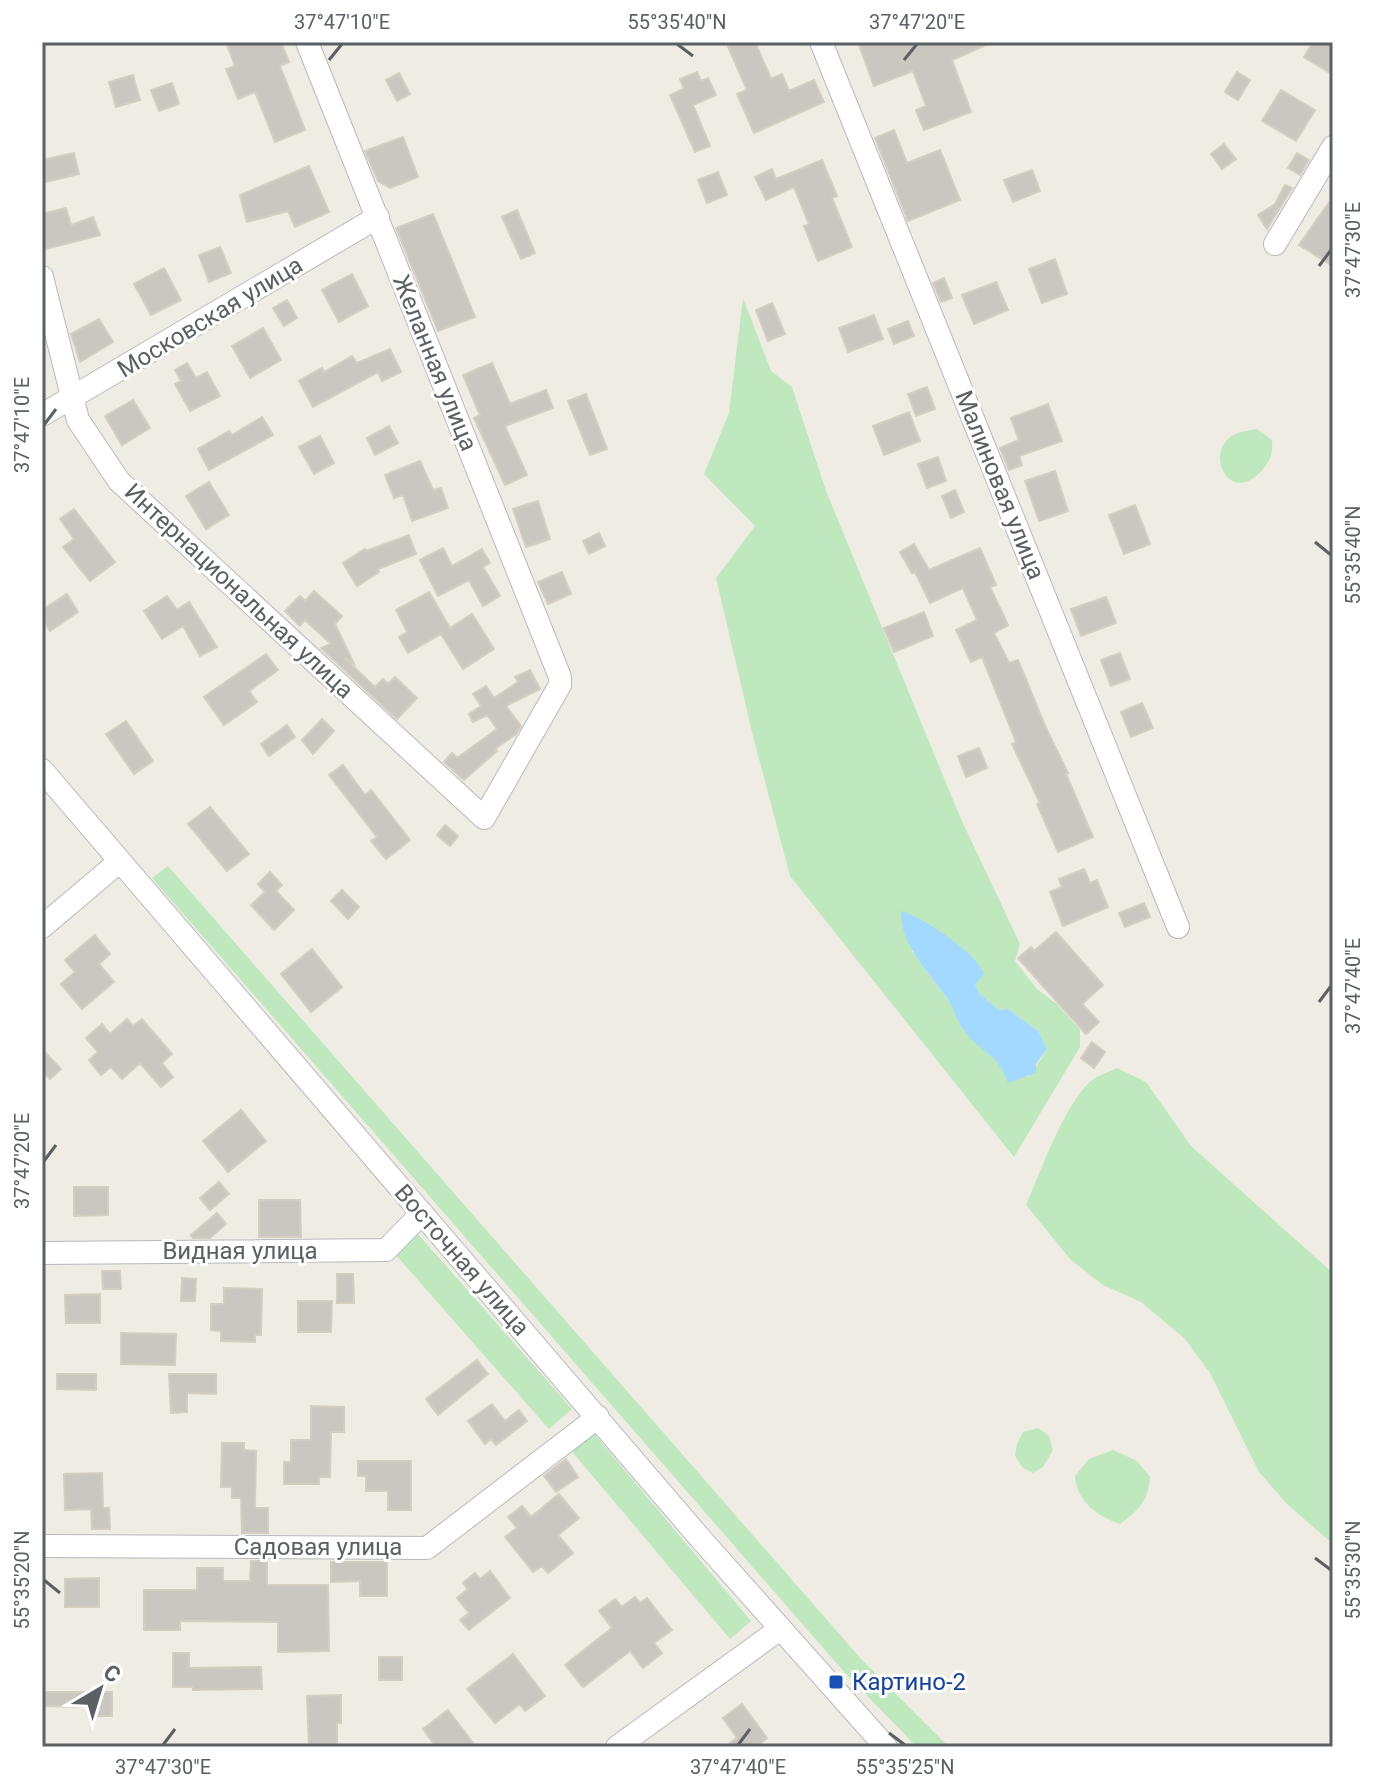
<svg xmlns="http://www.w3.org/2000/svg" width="1375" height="1789" font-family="Roboto,sans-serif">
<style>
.green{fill:#bfe8be;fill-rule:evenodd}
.water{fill:#a3d9ff}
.building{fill:#cac7c0;stroke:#d4cec1;stroke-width:2}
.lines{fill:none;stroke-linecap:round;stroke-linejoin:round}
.minor-casing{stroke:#b6b9be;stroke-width:24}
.minor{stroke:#fff;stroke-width:22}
.ticks{fill:none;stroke:#5b6065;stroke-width:3}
.transit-dot{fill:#1a4fb4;stroke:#fff;stroke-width:3}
.labels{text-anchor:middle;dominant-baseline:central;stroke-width:6;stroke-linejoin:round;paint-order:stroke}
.street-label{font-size:24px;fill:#5b6065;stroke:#fff}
.transit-label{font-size:24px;fill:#164399;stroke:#fff;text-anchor:start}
.neatline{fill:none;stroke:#5b6065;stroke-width:3}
.ticks-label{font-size:20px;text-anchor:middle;fill:#5b6065}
</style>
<rect width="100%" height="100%" fill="#efece3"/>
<path class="green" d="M743,298l28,73 21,16 34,104 134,326 60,127 -5,17 22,28 20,15 23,26v17l-66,110 -224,-281 -37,-140 -37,-158 39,-52 -51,-52 25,-61zM934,929l24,18 21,30 -4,8 5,9 19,16 9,-1 30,22 9,18 -17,27 -15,3 -52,-49 -11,-24 -40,-55z
M1257,429l15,11c1,14 -1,19 -9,29 -34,41 -63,-22 -25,-36 6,-2 13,-3 19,-4z
M168,866l694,794 87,87h-32l-71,-73 -694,-796z
M1117,1068l29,14 45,64 142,127v271l-46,-40 -28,-32 -49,-99 -25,-34 -44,-37 -38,-17 -32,-25 -45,-55c14,-32 38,-100 64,-123 7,-6 18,-10 27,-14z
M418,1234l154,175 -23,20 -154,-175z
M1038,1428l11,8 4,14 -10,17 -10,6 -10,-5 -8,-12 2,-12 6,-12z
M591,1430l160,191 -21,18 -161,-191z
M1113,1450l24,11 13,16c-1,24 -12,33 -30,47 -23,-8 -43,-22 -45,-48l14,-17z"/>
<path class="water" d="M901,911c20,5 76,42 83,63l-9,11 5,9 19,16 9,-1 30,22 9,18 -11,15v9l-28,10c-9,-29 -28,-31 -44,-52 -6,-8 -9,-19 -14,-28 -18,-29 -50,-56 -49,-92z"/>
<path class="building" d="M226,42h55l8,20 -9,4 25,64 -30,12 -20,-50 -17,7 -12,-30 9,-3z
M726,42h29l16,37 11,-5 7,17 25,-11 10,22 -70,31 -17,-39 10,-4z
M858,42h135l-41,18 19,52 -47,18 -8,-20 10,-4 -13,-35 -39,15z
M1313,42h20v33l-29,-18z
M697,72l4,9 7,-3 8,17 -23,10 17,41 -15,6 -25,-57 14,-6 -4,-10z
M1237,72l13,8 -12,20 -13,-8z
M399,73l11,21 -13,7 -11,-21z
M133,75l7,25 -24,7 -7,-25z
M172,83l7,21 -20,7 -8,-21z
M1281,90l34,20 -19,31 -34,-20z
M894,130l13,33 33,-13 20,50 -52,21 -33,-83z
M403,137l15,40 -28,11 -12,-7 -13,-30z
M1224,144l12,15 -14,10 -11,-15z
M74,153l5,21 -37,9v-23z
M1297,153l12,7 -9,15 -12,-7z
M822,160l15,36 -5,2 20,49 -34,14 -14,-35 5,-2 -15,-37 -28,13 -11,-23 17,-8 4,10z
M309,166l20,46 -34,15 -7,-16 -41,11 -7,-27z
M1032,170l8,21 -27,11 -9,-22z
M718,172l9,23 -20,8 -9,-23z
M1285,185l7,3 -25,41 -9,-14 17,-11z
M1333,197v69l-34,-21z
M66,208l5,17 22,-8 7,18 -58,15v-36z
M517,210l18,43 -14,6 -19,-42z
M433,214l42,103 -37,14 -42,-103z
M220,247l11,26 -22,9 -10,-27z
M1055,259l12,35 -25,9 -13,-34z
M164,268l17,32 -30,15 -17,-31z
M352,274l16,32 -29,16 -17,-32z
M944,278l8,20 -11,4 -8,-19z
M996,282l12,28 -34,14 -12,-29z
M287,300l10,18 -13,8 -11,-18z
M772,303l13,31 -17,7 -12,-31z
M874,315l9,24 -35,13 -9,-24z
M99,319l14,23 -33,20 -9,-28z
M908,321l6,15 -20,8 -6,-15z
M263,328l18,32 -31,18 -18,-32z
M390,349l11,23 -19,9 -4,-9 -65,35 -14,-26 23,-13 2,4 28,-16 5,7z
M187,363l9,15 11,-6 13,24 -30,15 -15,-27 6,-3 -6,-11z
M492,363l18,41 36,-14 7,18 -48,18 22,49 -22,10 -31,-67 6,-3 -17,-40z
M927,387l8,22 -19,7 -8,-22z
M586,394l21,55 -17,6 -22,-54z
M133,400l17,28 -28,17 -17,-29z
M1048,404l14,37 -43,15 3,9 -13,5 -9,-22 19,-8 -8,-22z
M909,412l11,29 -36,14 -11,-29z
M262,417l11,18 -64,35 -11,-21 31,-18 3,4z
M389,426l9,17 -23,12 -8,-17z
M320,436l14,27 -20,11 -15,-27z
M938,457l8,24 -19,7 -9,-24z
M420,461l13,29 8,-2 7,20 -36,13 -9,-26 -9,3 -9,-23z
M1055,471l13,40 -29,10 -14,-40z
M209,482l20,33 -23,14 -20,-33z
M955,490l9,22 -13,6 -9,-22z
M538,501l12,38 -24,8 -13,-38z
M1135,505l15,39 -26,10 -15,-39z
M74,509l41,53 -25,19 -27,-34 11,-8 -14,-20z
M599,533l6,13 -16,8 -6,-13z
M409,535l7,19 -38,15 1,3 -22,14 -14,-23 22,-14 1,2z
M914,544l15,26 51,-22 16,37 -6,2 18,38 -14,8 15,30 9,-3 28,68 22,45 -2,1 27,63 -35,15 -21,-48 3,-1 -28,-59 4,-2 -34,-85 -11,5 -15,-32 21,-10 -14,-32 -33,15 -15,-31 -3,1 -12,-21z
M443,548l9,18 30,-17 8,14 -7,4 17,29 -17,10 -14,-26 -31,16 -18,-36z
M562,572l9,22 -23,10 -10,-22z
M314,591l28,25 -7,8 19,40 -10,-6 31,29 8,-8 5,5 7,-7 22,21 -20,21 -76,-71 10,-4 -26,-24 -5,6 -15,-15 15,-15 5,5z
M429,592l21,36 22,-14 22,35 -31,20 -22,-35 -33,19 -9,-16 8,-5 -11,-22z
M67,594l11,18 -28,19 -8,-13v-8z
M167,596l10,14 12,-8 28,45 -17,9 -17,-30 -21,13 -18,-28z
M1106,597l10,26 -35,13 -10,-27z
M924,612l9,24 -39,16 -10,-24z
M1120,653l10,26 -19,7 -10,-26z
M266,654l12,16 -29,21 8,11 -33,23 -20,-28z
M530,670l10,19 -34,17 15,20 -5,8 -21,15 2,2 -33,29 -20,-18 8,-9 5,5 40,-29 -10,-14 -14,7 -4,-8 12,-8 -8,-12 13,-8 8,12 24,-16 -3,-5z
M1142,703l11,25 -22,9 -10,-25z
M322,719l12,12 -21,23 -11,-14z
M126,721l27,40 -19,13 -28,-40z
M287,725l8,12 -26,19 -8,-12z
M979,748l8,20 -21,9 -8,-21z
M343,765l22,30 6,-5 39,50 -24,19 -15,-18 6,-4 -48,-62z
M210,807l39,47 -22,17 -39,-47z
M445,825l13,11 -8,10 -13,-11z
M1084,869l6,14 7,-3 11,27 -45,19 -13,-34 12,-5 -3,-8z
M270,872l12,13 -6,6 18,19 -20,20 -23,-25 14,-13 -7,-8z
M342,890l17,17 -11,12 -17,-18z
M1144,903l6,14 -25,10 -6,-14z
M1056,932l47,53 -21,19 17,18 -13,12 -68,-76 13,-11 3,4z
M95,935l15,19 -11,10 15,18 -32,27 -21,-25 14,-12 -10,-12z
M312,949l30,38 -31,25 -30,-38z
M127,1019l6,7 9,-7 30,35 -10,9 11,14 -12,10 -21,-24 -18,16 -11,-12 -10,8 -12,-15 9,-8 -12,-14 16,-14 8,10z
M1092,1042l13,10 -11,16 -13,-10z
M42,1049l19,20 -11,10 -8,-8z
M241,1110l25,31 -38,31 -25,-31z
M219,1182l10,12 -19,16 -10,-12z
M74,1187h34v28l-34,1z
M259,1200h41l1,37h-42z
M217,1213l9,11 -16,14h-17l-2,-3z
M102,1271h18l1,18h-18z
M337,1274h16l1,29h-17z
M182,1278l14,1 -1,22h-14z
M224,1288l38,1 -1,46h-6v7l-34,-1v-10l-10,-1v-26h13z
M100,1294v29h-34l-1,-28z
M298,1301h34l-1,31h-33z
M121,1333l55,1 -1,31 -54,-1z
M477,1360l11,14 -50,41 -12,-16z
M57,1374h39v16l-39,-1z
M169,1374h47v20l-29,-1v19l-16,1z
M492,1404l13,17 14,-11 8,11 -31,24 -5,-6 -6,5 -17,-23z
M311,1406l33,1v25h-13l-1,45h-11v7h-35v-22h7v-22h20z
M222,1443h22v7l12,1 -1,57h13v25h-26l-1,-35h-9v-11h-11z
M566,1459l12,18 -22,15 -12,-16z
M358,1461h53v49h-23v-19h-22v-15h-8z
M102,1473l1,35h6l1,21h-18l-1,-20 -26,1 -1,-36z
M559,1494l20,24 -21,17 15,18 -25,20 -6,-7 -9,6 -28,-35 12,-9 -9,-11 14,-11 9,11z
M251,1561h16v24h61l1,66 -51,1v-30l-98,-1v9h-36v-40h53v-22h26v13h27z
M331,1562h56v34h-27v-15l-29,1z
M490,1571l20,27 -41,32 -9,-10 9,-7 -12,-15 11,-9 -5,-6 12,-10 5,6z
M99,1578v29h-34v-28z
M635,1597l5,6 7,-5 25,32 -18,13 8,10 -19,15 -13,-17 -47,36 -18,-22 47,-37 -13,-17 16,-12 7,8z
M173,1653h16v15l72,-1 1,22 -69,1v-3h-20z
M513,1654l32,42 -20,15 -5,-7 -25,19 -28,-34z
M379,1657h23v23h-23z
M42,1692h70v24h-21l-1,-9 -48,-1z
M341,1695v28h-4v24h-28l-2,-51z
M742,1704l25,34 -11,9h-32l13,-9 -14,-20z
M448,1710l28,37h-40l-13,-18z"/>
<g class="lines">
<g class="minor-casing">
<path id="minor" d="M821,42l357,885
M1275,244l58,-97
M42,277l36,143 41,61 365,337 76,-133v-8l-253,-635
M42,415l336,-198
M42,770l658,768 186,209
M42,927l78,-66
M42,1253l344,-3 36,-37
M42,1546l385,2 171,-131
M617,1747l163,-118"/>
</g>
<use href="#minor" class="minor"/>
</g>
<path class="ticks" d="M677,44l16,12M329,60l13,-16M904,60l13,-16M1319,266l12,-16M44,425l12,-16M1315,542l16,13M1319,1002l12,-16M44,1161l12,-16M1315,1558l16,12M44,1580l16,13M889,1733l16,12M163,1745l12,-16M738,1745l12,-16"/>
<rect class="transit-dot" x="828" y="1674" width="16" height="16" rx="4"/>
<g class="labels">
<g class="street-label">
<text transform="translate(210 317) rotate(-31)">Московская улица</text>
<text transform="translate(435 363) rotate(68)">Желанная улица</text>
<text transform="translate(1000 485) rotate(68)">Малиновая улица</text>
<text transform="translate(239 591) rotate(43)">Интернациональная улица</text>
<text x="240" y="1251">Видная улица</text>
<text transform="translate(462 1260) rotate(49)">Восточная улица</text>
<text x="318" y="1547">Садовая улица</text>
</g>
<g class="transit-label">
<text x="852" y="1682">Картино-2</text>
</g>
</g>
<rect width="1375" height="1789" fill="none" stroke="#ffffff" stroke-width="88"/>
<g transform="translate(100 1689) rotate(38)" stroke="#ffffff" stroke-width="6" paint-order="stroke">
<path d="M0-6L14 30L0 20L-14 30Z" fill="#5b6065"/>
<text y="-12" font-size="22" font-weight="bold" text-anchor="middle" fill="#5b6065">С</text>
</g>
<rect x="44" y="44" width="1287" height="1701" class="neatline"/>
<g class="ticks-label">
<text x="342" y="29">37°47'10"E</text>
<text x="677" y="29">55°35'40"N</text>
<text x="917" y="29">37°47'20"E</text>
<text transform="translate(1353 250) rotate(-90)" y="7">37°47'30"E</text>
<text transform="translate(22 425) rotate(-90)" y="7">37°47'10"E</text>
<text transform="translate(1353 555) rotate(-90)" y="7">55°35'40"N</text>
<text transform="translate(1353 986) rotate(-90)" y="7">37°47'40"E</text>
<text transform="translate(22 1161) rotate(-90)" y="7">37°47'20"E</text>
<text transform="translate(1353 1570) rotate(-90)" y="7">55°35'30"N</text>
<text transform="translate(22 1580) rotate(-90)" y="7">55°35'20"N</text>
<text x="163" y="1774">37°47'30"E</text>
<text x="738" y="1774">37°47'40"E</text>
<text x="905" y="1774">55°35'25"N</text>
</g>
</svg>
